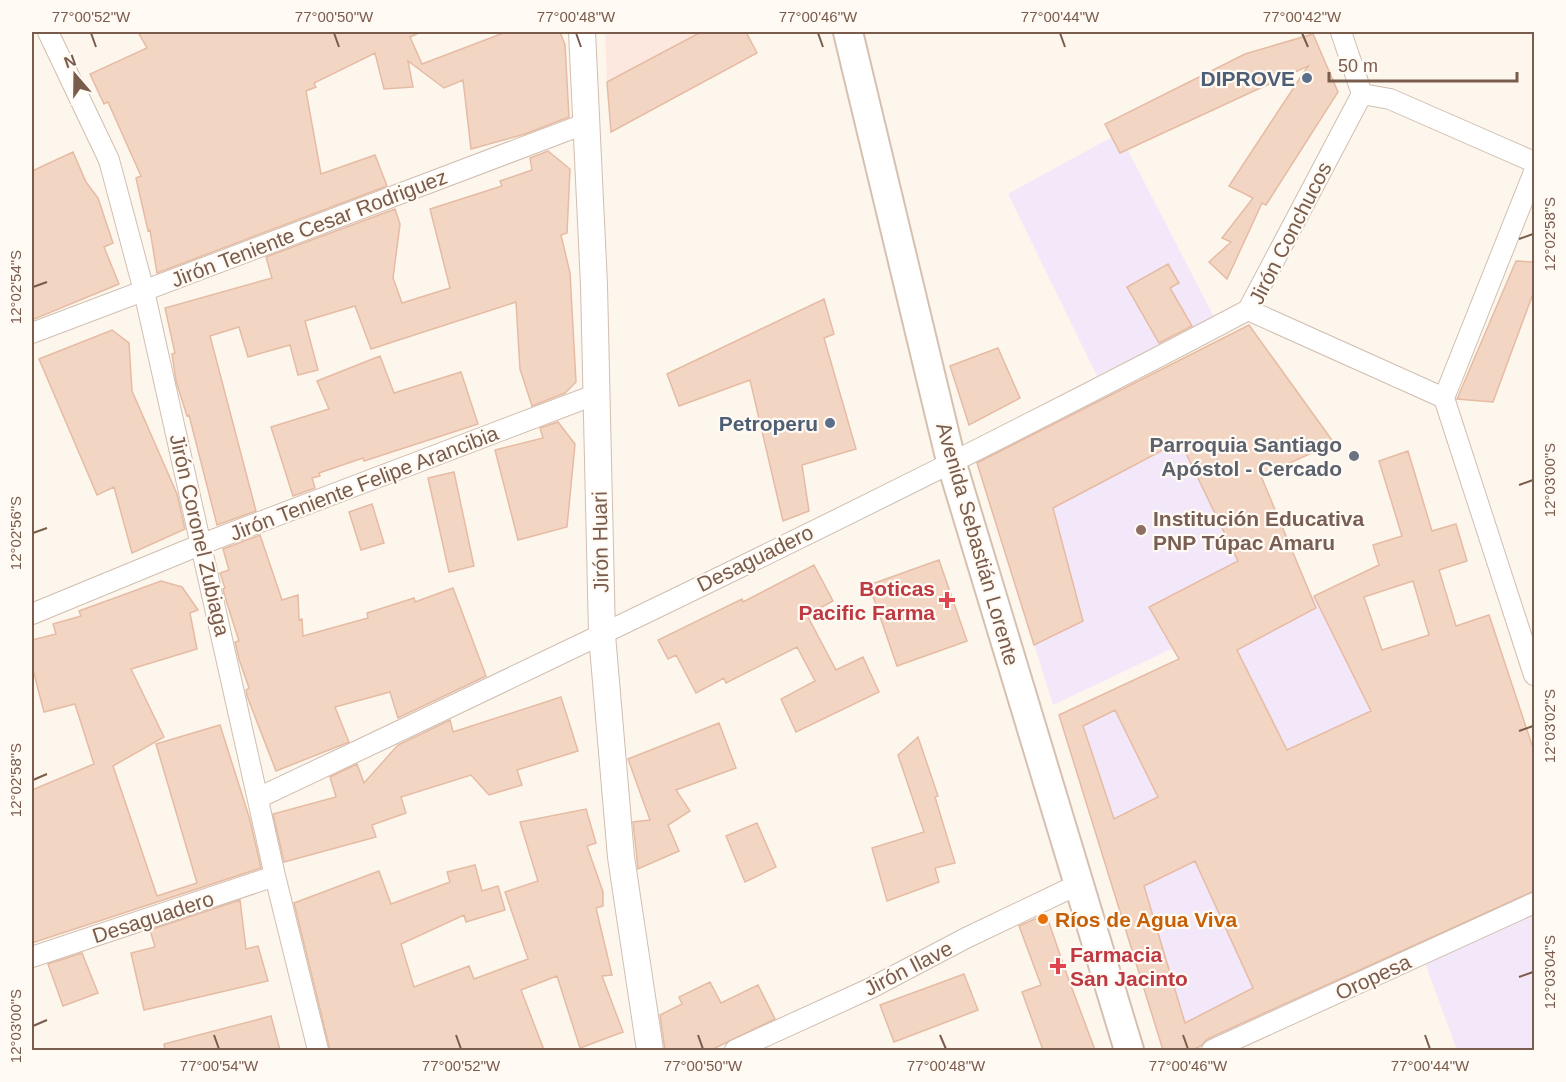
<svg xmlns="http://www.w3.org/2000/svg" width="1566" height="1082" font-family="Arial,sans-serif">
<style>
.commercial{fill:#fde8e0}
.education{fill:#f3e8fa}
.building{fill:#f3d5c3;stroke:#e6bba3;stroke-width:1.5;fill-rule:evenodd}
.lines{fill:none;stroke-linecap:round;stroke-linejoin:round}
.minor-casing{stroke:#d1beb0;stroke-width:22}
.tertiary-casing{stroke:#d1beb0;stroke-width:28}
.secondary-casing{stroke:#d6c0b0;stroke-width:32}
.minor{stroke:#fff;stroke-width:20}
.tertiary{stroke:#fff;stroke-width:26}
.secondary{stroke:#fff;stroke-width:28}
.ticks{fill:none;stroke:#7a5c4d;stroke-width:2}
.service-dot{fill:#5c6f8a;stroke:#fffaf3;stroke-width:2}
.worship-dot{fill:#6b7280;stroke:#fffaf3;stroke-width:2}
.education-dot{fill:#8d6e63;stroke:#fffaf3;stroke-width:2}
.health-dot{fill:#e0444e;stroke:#fffaf3;stroke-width:2}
.food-dot{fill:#e8710a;stroke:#fffaf3;stroke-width:2}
.labels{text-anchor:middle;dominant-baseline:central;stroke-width:4.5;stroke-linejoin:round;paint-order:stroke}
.service-label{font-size:21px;font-weight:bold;fill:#4e5e75;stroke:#fffaf3;text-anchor:end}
.street-label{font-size:21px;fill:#7a5c4d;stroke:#fffaf3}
.worship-label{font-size:21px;font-weight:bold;fill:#5b616d;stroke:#fffaf3;text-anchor:end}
.education-label{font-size:21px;font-weight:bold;fill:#785e54;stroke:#fffaf3;text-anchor:start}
.health-label{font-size:21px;font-weight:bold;fill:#be3a42;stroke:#fffaf3;text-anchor:end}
.food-label{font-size:21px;font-weight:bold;fill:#c56008;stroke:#fffaf3;text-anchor:start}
.neatline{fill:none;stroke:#7a5c4d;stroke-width:2}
.ticks-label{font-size:15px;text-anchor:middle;fill:#7a5c4d}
</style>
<rect width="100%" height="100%" fill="#fdf6ec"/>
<path class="commercial" d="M605,32h96l-94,50z"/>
<path class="education" d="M1119,133l95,184 -117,59 -89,-182z
M1249,325l85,118 -73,33 45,109 -253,120 -76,-243z
M1357,576l25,74 107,-35 45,136v142l-342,157h-29l-104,-335z
M1534,914v136h-77l-32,-87z"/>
<path class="building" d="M138,32h283l-11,5 12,27 84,-32h54l5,13 4,72 -44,17 -54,15 -8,-69 -19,8 -36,-27 5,26 -29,2 -9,-36 -61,30 2,4 -10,4 15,83 54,-19 12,31 -230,87 -7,-43 -2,1 -12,-53 5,-2 -33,-74 -4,2 -14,-30 57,-26z
M701,32h45l11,21 -146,79 -4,-50z
M1313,34l25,58 -72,113 -4,-2 -35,76 -18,-17 22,-20 -9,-4 31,-40 -24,-12 79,-120 -188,87 -15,-29 140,-70z
M548,151l22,18 -3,64 -6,2 9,38 6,109 -11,11 -33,13 -12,-37 -4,-67 -145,47 -16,-43 -50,15 13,49 -20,5 -8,-30 -42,12 -9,-30 -29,9 46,175 -39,14 -28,-110 -2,1 -11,-35 -4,-27 3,-1 -10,-45 107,-30 -6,-21 129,-48 5,15 -7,54 9,25 48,-15 -20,-79 72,-23 -2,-5 32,-11 -2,-12z
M73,152l13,30 12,16 15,45 -9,4 15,37 -87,36v-149z
M1516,261l18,1v29l-41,111 -36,-3z
M1168,264l11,19 -9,5 22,38 -33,17 -32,-56z
M824,299l10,35 -10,4 32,111 -54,16 7,46 -26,10 -33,-141 -71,26 -12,-32z
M1249,325l85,118 -73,33 55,132 -79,42 50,100 84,-39 -57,-115 65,-31 -6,-20 29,-9 -23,-75 29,-10 24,80 24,-7 11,37 -28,9 17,56 33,-11 45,136v140l-327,148 -6,7 -9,4h-29l-104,-335 120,-56 -30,-52 89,-46 -58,-120 -127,67 30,113 -49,24 -57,-182zM1413,581l16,54 -47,15 -18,-53zM1115,710l43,87 -44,22 -31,-93zM1195,861l58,127 -68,35 -41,-137z
M112,330l17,13 3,48 45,103 8,35 -53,24 -18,-66 -17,8 -58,-136z
M998,348l22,50 -51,27 -19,-59z
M380,356l14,37 67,-21 17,52 -114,37 -1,-3 -44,15 1,3 -8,2 3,10 -22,8 -22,-69 58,-18 -12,-28z
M558,422l17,22 -8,83 -49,13 -23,-90 48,-12 -3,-10z
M454,472l20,94 -25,6 -21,-94z
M372,504l12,39 -23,7 -12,-38z
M260,535l22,65 16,-5 1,25 3,-1 1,17 65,-18 -1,-5 47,-15 1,4 38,-14 33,88 -88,42 -8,-26 -55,15 14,35 -73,29 -29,-75 -1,-6 3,-2 -10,-29 -4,-17 4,-1 -14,-44 -2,-8 2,-1 -5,-15 9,-3 -6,-21z
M939,560l28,81 -70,25 -28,-81z
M814,565l19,36 -26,14 29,55 27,-13 16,35 -83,40 -15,-33 34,-18 -18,-34 -71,36 -2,-5 -28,15 -20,-38 -8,4 -10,-19 84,-41 1,3z
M161,581l21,6 16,23 -8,3 7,36 -66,20 33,68 -51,29 44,130 40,-13 -41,-139 64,-19 30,95 11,48 -229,75v-153l62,-26 -19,-60 -31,8 -12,-46v-26l24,-6 -3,-10 28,-8 -2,-5z
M561,697l17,54 -61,19 5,15 -33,10 -18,-20 -70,22 5,16 -34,12 4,12 -92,25 -11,-48 63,-17 -6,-20 27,-13 7,19 34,-38 52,-25 3,12z
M719,723l17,45 -60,22 14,21 -22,14 11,26 -41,18 -5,-47 17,-2 -22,-61z
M918,737l20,59 -3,1 20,66 -20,5 4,14 -52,19 -15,-53 52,-16 -26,-77z
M586,809l10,34 -9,3 16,46v14l-7,2 16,67 -10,1 21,56 -43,16 -23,-72 -36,14 23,60h-214l-36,-147 85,-32 12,33 59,-22 -3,-10 28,-7 7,26 16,-5 7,24 -39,12 -2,-7 -63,29 13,43 55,-21 5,13 54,-20 -23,-67 33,-11 -18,-59z
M757,823l19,44 -31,15 -19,-46z
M240,900l6,49 12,-3 10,35 -124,29 -13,-57 24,-6 -5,-17z
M1046,914l21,61 28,75h-52l-21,-58 19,-7 -22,-59z
M82,953l16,40 -35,13 -15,-42z
M964,974l14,36 -84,32 -14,-37z
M710,982l11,21 37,-18 17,34 -64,31h-46l-5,-35 22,-11 -3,-7z
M271,1016l9,34h-115l-1,-6z"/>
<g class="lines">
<g class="minor-casing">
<path id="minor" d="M48,32l61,128 35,131 131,585 43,174
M1362,94l28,5 144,63
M1534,172l-90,226 90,277
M1248,310l114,-216 -21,-62
M1248,310l196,88
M32,333l555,-210
M32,614l170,-70 395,-150
M258,798c332,-157 665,-316 990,-488
M32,957l243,-81
M735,1050l136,-62 95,-50 113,-54
M1212,1050l322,-147"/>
</g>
<g class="tertiary-casing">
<path id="tertiary" d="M582,32l12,253 8,350 19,222 29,193"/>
</g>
<g class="secondary-casing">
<path id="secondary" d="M848,32l103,429 178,589"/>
</g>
<use href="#minor" class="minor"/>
<use href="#tertiary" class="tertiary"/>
<use href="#secondary" class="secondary"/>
</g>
<path class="ticks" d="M91,33l5,14M334,33l5,14M576,33l5,14M818,33l5,14M1060,33l5,14M1302,33l6,14M1519,239l14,-5M33,287l14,-5M1519,485l14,-5M33,533l14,-5M1519,731l14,-5M33,780l14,-6M1519,977l14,-5M33,1026l14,-6M214,1035l5,14M456,1035l5,14M698,1035l5,14M940,1035l6,14M1183,1035l5,14M1425,1035l5,14"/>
<g class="service-dot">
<circle cx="1307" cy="78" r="6"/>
<circle cx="830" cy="423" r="6"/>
</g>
<circle class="worship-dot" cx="1354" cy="456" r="6"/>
<circle class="education-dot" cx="1141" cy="530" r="6"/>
<g class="health-dot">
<path d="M944 591h6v6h6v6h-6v6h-6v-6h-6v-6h6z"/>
<path d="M1055 957h6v6h6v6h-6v6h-6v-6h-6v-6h6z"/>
</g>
<circle class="food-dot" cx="1043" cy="919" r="6"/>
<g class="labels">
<g class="service-label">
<text x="1295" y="78">DIPROVE</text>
<text x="818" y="423">Petroperu</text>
</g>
<g class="street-label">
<text transform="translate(309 228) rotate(-21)">Jirón Teniente Cesar Rodriguez</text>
<text transform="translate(1290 233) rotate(-63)">Jirón Conchucos</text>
<text transform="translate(364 483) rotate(-21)">Jirón Teniente Felipe Arancibia</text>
<text transform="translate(200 535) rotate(77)">Jirón Coronel Zubiaga</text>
<text transform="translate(600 542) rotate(-91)">Jirón Huari</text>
<text transform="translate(978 544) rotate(74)">Avenida Sebastián Lorente</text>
<text transform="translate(755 558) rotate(-26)">Desaguadero</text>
<text transform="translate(153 917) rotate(-18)">Desaguadero</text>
<text transform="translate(908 968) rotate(-27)">Jirón Ilave</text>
<text transform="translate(1373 977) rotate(-25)">Oropesa</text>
</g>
<g class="worship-label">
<text x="1342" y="444">Parroquia Santiago<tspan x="1342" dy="24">Apóstol - Cercado</tspan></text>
</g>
<g class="education-label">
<text x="1153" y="518">Institución Educativa<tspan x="1153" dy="24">PNP Túpac Amaru</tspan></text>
</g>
<g class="health-label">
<text x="935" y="588">Boticas<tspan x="935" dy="24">Pacific Farma</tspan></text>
<text x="1070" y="954" text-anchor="start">Farmacia<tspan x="1070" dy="24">San Jacinto</tspan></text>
</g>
<g class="food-label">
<text x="1055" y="919">Ríos de Agua Viva</text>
</g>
</g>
<rect width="1566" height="1082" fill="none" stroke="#fffaf3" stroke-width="66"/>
<g transform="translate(75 75) rotate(340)" stroke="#fffaf3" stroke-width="4.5" paint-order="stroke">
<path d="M0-4.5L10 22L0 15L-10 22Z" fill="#7a5c4d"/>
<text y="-9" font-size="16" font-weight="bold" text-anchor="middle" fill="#7a5c4d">N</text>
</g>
<path d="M1329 72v9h188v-9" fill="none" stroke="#7a5c4d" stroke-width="3"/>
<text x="1338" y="72" font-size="18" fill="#7a5c4d" stroke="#fffaf3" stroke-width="4.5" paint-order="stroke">50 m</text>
<rect x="33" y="33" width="1500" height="1016" class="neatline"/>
<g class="ticks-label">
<text x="91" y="22">77°00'52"W</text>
<text x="334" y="22">77°00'50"W</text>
<text x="576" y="22">77°00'48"W</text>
<text x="818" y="22">77°00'46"W</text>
<text x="1060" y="22">77°00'44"W</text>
<text x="1302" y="22">77°00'42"W</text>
<text transform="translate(1550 234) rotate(-90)" y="5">12°02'58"S</text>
<text transform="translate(16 287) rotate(-90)" y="5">12°02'54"S</text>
<text transform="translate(1550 480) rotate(-90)" y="5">12°03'00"S</text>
<text transform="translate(16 533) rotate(-90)" y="5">12°02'56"S</text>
<text transform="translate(1550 726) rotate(-90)" y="5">12°03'02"S</text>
<text transform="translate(16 780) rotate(-90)" y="5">12°02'58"S</text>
<text transform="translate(1550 972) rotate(-90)" y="5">12°03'04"S</text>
<text transform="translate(16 1026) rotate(-90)" y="5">12°03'00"S</text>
<text x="219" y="1071">77°00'54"W</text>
<text x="461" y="1071">77°00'52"W</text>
<text x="703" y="1071">77°00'50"W</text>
<text x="946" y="1071">77°00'48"W</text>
<text x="1188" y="1071">77°00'46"W</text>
<text x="1430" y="1071">77°00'44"W</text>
</g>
</svg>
